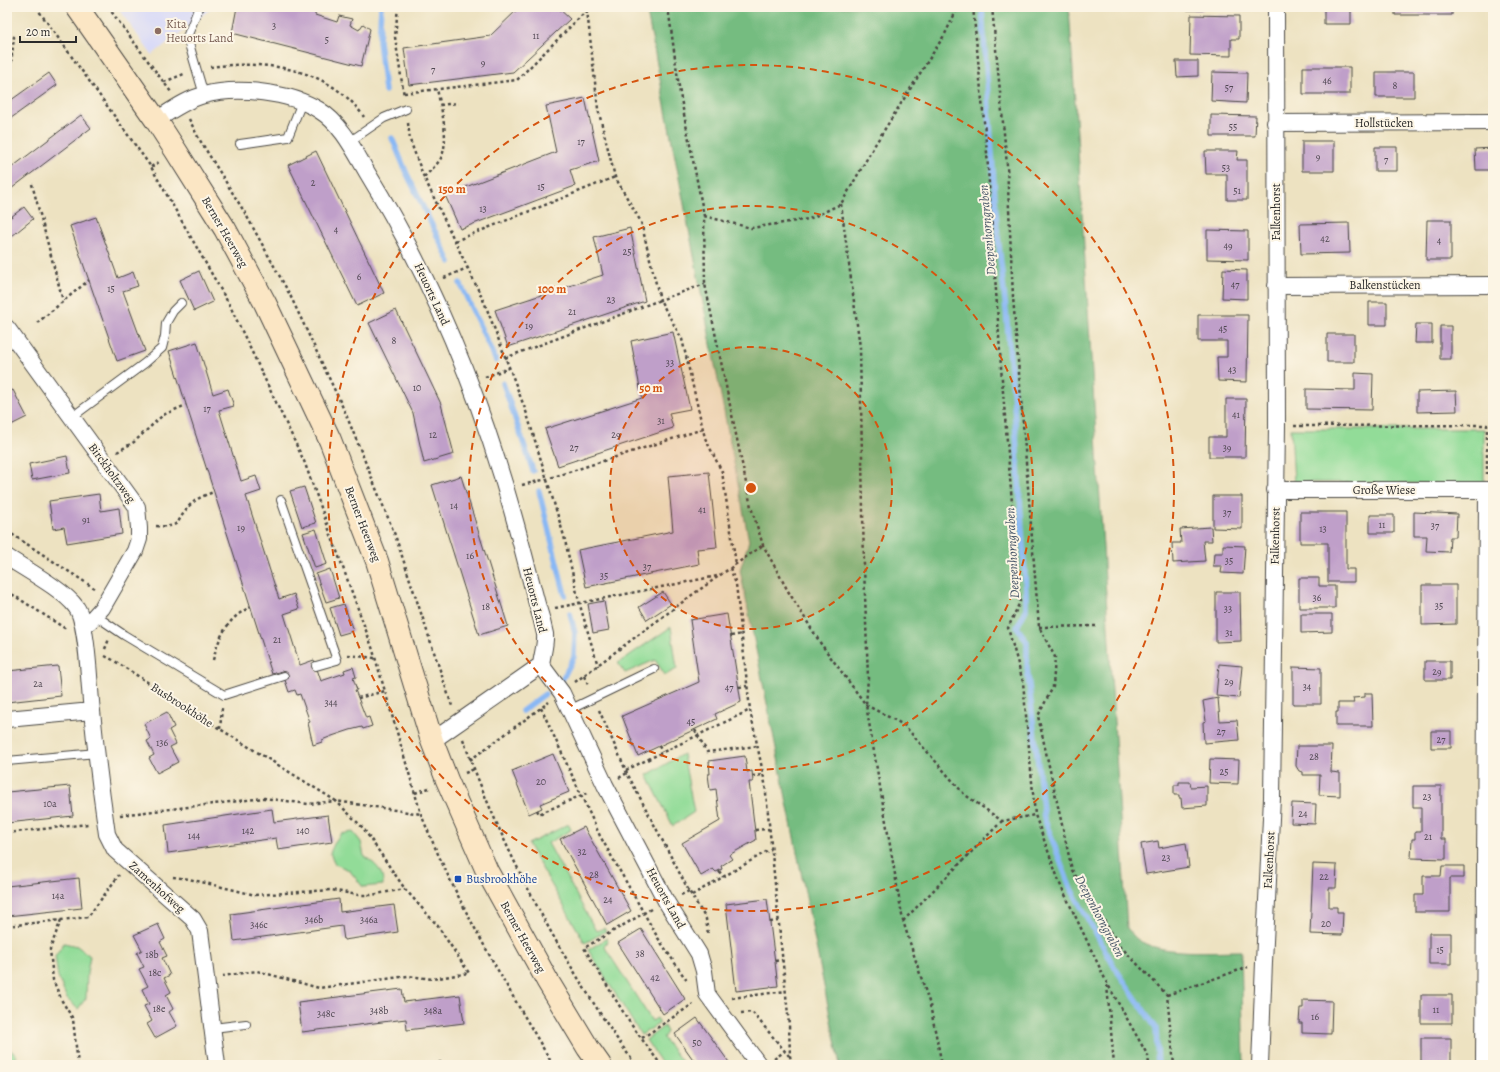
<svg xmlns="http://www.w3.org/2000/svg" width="1500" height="1072" font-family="Alegreya,serif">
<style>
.built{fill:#d6d8f9}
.green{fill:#92dc98;stroke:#5e8462}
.forest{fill:#75bc80;stroke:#507456}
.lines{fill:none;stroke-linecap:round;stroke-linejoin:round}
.stream{stroke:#89b8f4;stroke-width:5.5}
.building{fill:#bf9fc9}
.service-casing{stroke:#484642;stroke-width:10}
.minor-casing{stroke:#484642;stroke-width:18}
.secondary-casing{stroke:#484642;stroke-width:24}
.path{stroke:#484642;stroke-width:2.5;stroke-dasharray:3 3;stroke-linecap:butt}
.service{stroke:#fff;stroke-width:8}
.minor{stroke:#fff;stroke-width:16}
.secondary{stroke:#fbe6c4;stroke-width:22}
.ring{fill:none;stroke:#d5540f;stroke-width:2;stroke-dasharray:7 5}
.education-dot{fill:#8d6e63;stroke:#fcf5e5;stroke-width:1.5}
.transit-dot{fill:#1a4fb4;stroke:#fcf5e5;stroke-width:1.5}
.labels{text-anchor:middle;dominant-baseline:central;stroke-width:4;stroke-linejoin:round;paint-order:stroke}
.number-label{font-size:10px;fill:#504852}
.education-label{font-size:12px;fill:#785e54;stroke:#fcf5e5;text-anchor:start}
.street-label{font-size:12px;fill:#2b2b2b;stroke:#fcf5e5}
.transit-label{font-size:12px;fill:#164399;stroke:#fcf5e5;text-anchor:start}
.water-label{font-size:13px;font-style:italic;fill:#475567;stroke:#fcf5e5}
.centre{fill:#d5540f;stroke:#fcf5e5;stroke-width:2}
.ring-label{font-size:12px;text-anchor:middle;font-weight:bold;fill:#d5540f;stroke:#fcf5e5;stroke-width:4;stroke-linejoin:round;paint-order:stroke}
</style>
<rect width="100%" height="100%" fill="#fcf5e5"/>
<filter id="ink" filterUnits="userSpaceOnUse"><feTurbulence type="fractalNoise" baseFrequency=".025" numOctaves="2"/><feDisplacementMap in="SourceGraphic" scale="8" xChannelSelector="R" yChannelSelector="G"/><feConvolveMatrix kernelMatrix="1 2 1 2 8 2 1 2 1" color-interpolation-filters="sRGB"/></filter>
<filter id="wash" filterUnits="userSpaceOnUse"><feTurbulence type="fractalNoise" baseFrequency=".012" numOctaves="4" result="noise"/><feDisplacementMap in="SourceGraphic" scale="16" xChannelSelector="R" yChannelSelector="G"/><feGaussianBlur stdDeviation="0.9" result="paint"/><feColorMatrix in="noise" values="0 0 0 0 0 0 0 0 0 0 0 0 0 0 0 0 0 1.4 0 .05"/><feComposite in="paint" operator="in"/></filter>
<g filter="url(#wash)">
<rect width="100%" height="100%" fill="#ede2c1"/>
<path class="built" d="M117,7h96l-61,48z"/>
<path class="green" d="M1291,429h193v55l-190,-2z
M671,627l6,42 -12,6 -10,-15 -30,13 -7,-10z
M683,754l11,58 -21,14 -26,-51z
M569,824l2,6 -23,13 48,88 8,-3 2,3 -21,12 -57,-99z
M353,832l8,10 3,14c11,8 20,14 19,29l-20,2 -14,-17 -14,-6 -5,-11 4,-9 7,-10z
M607,938l1,4 -4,4 48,75 5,-3 3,5 -19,12 -53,-85z
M64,943l13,3 13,10 -3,17 -1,25 -8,11 -11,-10 -9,-22 -3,-21z
M664,1026l3,6 -4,6 22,27h-22l-17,-25z
M7,1048l9,6 1,11h-10z"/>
<path class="forest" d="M646,7h423l58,921c3,3 6,8 10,11 22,17 77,12 104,12l3,114h-404l-100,-495 9,-29z"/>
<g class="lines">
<path class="stream" d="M381,7l-2,34 6,50
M982,7l15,220 9,83 8,94 12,188v18l-9,17 10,15v25l17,151 26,69 45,81 41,60 2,37
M392,138l15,36 43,88
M460,283l36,78
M503,383l30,88
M539,491l26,104
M562,680l12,-23 1,-24 -5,-20
M522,711l23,-17"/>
</g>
<g id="blocks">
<path class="building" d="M237,7h45l12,2 1,-2h12l8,2v6l22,7 2,-6 13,3 -2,6 9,5 4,-6 7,5 -9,37 -129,-33z
M520,7h37l13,12 -57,53 -104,13 -5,-37 86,-12z
M1187,7h16v3h-16z
M1324,7h27v17h-27z
M1395,7h57v8h-57z
M1191,15l48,1v23h-8v17l-41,-1z
M1176,61h22v15l-21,1z
M1303,67h47v27h-47z
M1212,72l35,1 -1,30 -35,-2z
M1376,72h38v25h-38z
M49,73l8,12 -50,36v-18z
M585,98l14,63 -29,9 5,16 -115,43 -15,-34 111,-43 -10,-46z
M81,115l10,13 -84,64v-21z
M1211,115l45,1 -1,20h-44z
M1302,141h32v30h-32z
M1375,147h22v24h-22z
M1493,148v22h-17l-1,-21z
M316,151l68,142 -27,13 -69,-141z
M1205,151h33l-1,9h10v40h-20v-26h-21z
M24,207l9,12 -26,21v-20z
M96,217l22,61 15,-6 5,14 -15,5 22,60 -28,10 -47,-135z
M1427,220h24v40h-25z
M1349,223l1,30 -49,1 -1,-30z
M630,228l15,73 -137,46 -13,-37 108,-35 -9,-38z
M1207,230l41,1v29l-41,-1z
M1223,269l24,1v29l-25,-1z
M199,271l14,31 -19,9 -14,-31z
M1369,302h18v23h-18z
M396,310l45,94 13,50 -30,9 -11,-50 -44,-90z
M1198,315h50l-1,67 -29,-1 -1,-24h10v-16h-29z
M1416,324h16v19h-17z
M1440,326h11v33h-11z
M673,332l17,77 -21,4 4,15 -115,38 -13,-37 97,-31 -11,-57z
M1327,334h27v28h-27z
M197,342l16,52 15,-5 6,17 -15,4 22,71 15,-5 5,15 -15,5 33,103 15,-5 5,15 -15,5 16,51 14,-5 7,21 24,-8 -1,-3 9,-3 3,10 -3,1 4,12h-2l11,28 3,-1 3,9 -9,3 -1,-2 -12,3 -18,6 -10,4v2l-9,3 -5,-22 2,-1 -10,-28 -3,1 -2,-5 -6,2 -7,-21 -10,3 -103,-323z
M1355,373l18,1 -1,36 -66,-1v-20l49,1z
M13,390l14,27 -20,10v-34z
M1456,391l1,20 -40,1v-20z
M1226,399h20l-1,58h-36v-20h17z
M67,456l3,17 -38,7 -3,-16z
M709,472l8,75 -20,2 2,15 -113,23 -8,-37 95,-19 -5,-55z
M461,476l47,150 -29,9 -47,-150z
M304,487l12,36 -14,4 -12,-36z
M99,494l2,17 18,-3 3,26 -55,9 -3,-16 -11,2 -4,-28z
M1213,496h29v33l-29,-1z
M1300,512h46v57h8v13h-26v-39h-28z
M1414,512l43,2 -1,23h-6l-1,15 -23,-1 1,-15h-13z
M1370,515h24v18h-24z
M1211,527l1,14h-9l2,20 -32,2 -1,-20h9l-1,-14z
M316,529l11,35 -12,4 -12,-35z
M1223,545l22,1 -2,28 -22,-1 1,-7h-9l1,-13h9z
M330,569l9,29 -13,4 -10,-28z
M1299,578h20v8h16v22h-36z
M1422,585h34v39l-34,1z
M663,592l8,12 -24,16 -8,-13z
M1216,592h24l1,49 -25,1z
M604,601l5,29 -16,3 -5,-29z
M344,604l9,27 -14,4 -9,-27z
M727,614l14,88 -26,12 2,5 -79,37 -16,-40 77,-34 -9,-62z
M1301,614h31v18l-31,1z
M1425,661h25v19h-25z
M1219,664l23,2 -3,32 -23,-2z
M58,666l3,30 -54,6v-31z
M1293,667l28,1v36h-28z
M1365,693h7l1,33h-37v-14h2v-9h16l-1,-5 12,-1z
M1218,698l2,23 17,-1 2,20 -35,3 -1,-21 3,-1 -3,-20z
M167,712l7,15 -5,3 7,14 -6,3 8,15 -21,11 -8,-15 5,-3 -7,-14 4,-2 -7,-15z
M1431,731h20v17h-20z
M1297,746h35l-1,26 9,1v23l-21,-1 1,-20h-17v-3l-4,-1 -3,-5z
M553,754l16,38 -29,12 2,4 -13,6 -17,-43z
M745,756l2,16 5,-1 1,11h-4l7,58 -27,15 3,4 -11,7 1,3 -6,3 -3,-3 -12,7 -19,-33 38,-22 -4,-32 -6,1 -2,-16h2l-1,-13z
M1210,759l29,1 -1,24 -29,-1z
M1179,782h11l1,5 16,-1v20l-25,2 -1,-10h-2v-3h-5v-10h5z
M70,786l3,30 -66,7v-31z
M1413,786h28v53h5v20l-35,-1 1,-19h3v-7h6v-25h-8z
M1292,803l24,1 -1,20 -24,-1z
M272,809l2,13 54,-7 4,27 -54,8 -2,-12 -108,15 -3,-28z
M584,827l47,84 -24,14 -47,-86z
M1158,841l1,7 27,-5 3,24 -43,7 -5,-30z
M1313,864l24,1 -1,23h-7v19h8v5h6l-1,23 -32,-1z
M1442,866h22v12h-14v34h-35v-17h8v-19h18z
M79,878l3,30 -75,8v-30z
M339,899l1,13 54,-7 4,27 -54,8 -2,-14 -108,15 -3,-27z
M767,899l11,87 -42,5 -10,-87z
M158,924l7,15 -5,3 7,14 -5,2 8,17 -6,3 7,14 -5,3 7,14 -4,3 8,14 -22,12 -8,-14 5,-3 -8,-15 5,-2 -7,-15 6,-3 -9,-17 5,-2 -7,-14 5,-3 -8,-15z
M641,929l44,70 -22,15 -45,-71z
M1429,933h22v31h-22z
M402,989l2,13 56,-7 4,28 -57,7 -1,-11 -104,13 -4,-30z
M1421,995h31v28h-31z
M1303,1000l29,1 -1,33 -29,-1v-10h-3l1,-15h3z
M697,1018l8,11 26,36h-34l-22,-31z
M1421,1038h30v27h-30z"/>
</g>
</g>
<g filter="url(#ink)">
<use href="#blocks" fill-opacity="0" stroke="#484642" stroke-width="1"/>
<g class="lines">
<g class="service-casing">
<path id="service" d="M199,7l-12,30 17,58
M349,142l35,-24 22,-9
M240,144l48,-7 14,-35
M72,417l73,-54 17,-15 3,-12 1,-13 7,-12 8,-8
M281,500l56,160 -21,6
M96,616l28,19 100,60 60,-19
M569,710l85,-41
M7,761l90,-8
M213,1028l33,-4"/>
</g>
<g class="minor-casing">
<path id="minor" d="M156,120c15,-9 31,-21 48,-25 33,-9 86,-3 115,15 23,14 36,42 49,64 71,116 120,242 154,373 5,19 10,38 15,57 3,9 6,20 8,30 1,10 -3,21 -4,31l-109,76
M1275,123l218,-1
M1276,286l217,-1
M7,328l130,179 2,21v11l-4,12 -33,57 -9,10 -4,4 -7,1
M1275,490h218
M7,557c18,12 57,33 69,50 12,15 13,82 16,104 4,41 9,82 15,123l8,16 78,69 7,12 17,134
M541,665l21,28 43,92 62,118 32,51 5,17 3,23 52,71
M7,719l85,-8
M1260,1065l4,-103 8,-164 5,-372 -1,-419
M1484,1065l3,-574"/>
</g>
<g class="secondary-casing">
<path id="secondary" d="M77,7l79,113 20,31 49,78 40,74 65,137 47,121 55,180 15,39 40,91 60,109 41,68 12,17"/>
</g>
<path class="path" d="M36,7l115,160 79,139 74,155 68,186 49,167c35,88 84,169 132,251
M108,7l63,85
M398,7l-3,30 9,59
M668,7l12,87 24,122 1,68 46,223 12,38 25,46 33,53 45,61 38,20 60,69 38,27 33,-6
M973,7l14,146 14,214 19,235 -12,26 15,54 12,133 25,69 47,99 41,73 1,9
M992,7l15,158 6,132 26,330 16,30 -2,30 -15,29 34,154 48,76 47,49 7,70
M587,10l11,99 17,68 26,45 19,78 45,-16
M7,35l7,2 -4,36h-3
M210,67c55,-7 120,0 154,50
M164,82l20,-8
M404,93l113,-13 70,-70v-3
M440,105l18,-2
M189,119l9,18 47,76 45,82 55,117 50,123 57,171
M408,123l2,17 13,35 62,129 42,110 37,122 15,66 19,64
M151,167l8,-5
M424,177c6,-6 13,-12 17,-19 9,-19 0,-50 -4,-69
M32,184l31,117
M841,204l19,143 4,220 4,111 -2,27 37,216 27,84 12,60
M704,216l47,12 58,-9 32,-15 35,-61 69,-109 13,-27
M455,241l160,-64
M444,278l23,-10
M37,323l52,-43
M505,358l155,-58 22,39 23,99 17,34 14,92
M485,377l24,-9
M1294,426l193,-1v49
M117,452l17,-10 29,-27 23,-10
M522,485l25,-6 156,-50
M156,526c27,2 19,-5 34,-21 7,-7 15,-10 24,-13
M7,531l87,57
M730,568l6,16 14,126 15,73 24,242 1,31 2,9
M7,591l59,38
M555,608l162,-32
M1039,627l58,-1
M731,636l11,-2
M105,649l4,-10
M348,655l27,3
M105,656l8,4 107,69 116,72 85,13
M213,660c6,-24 15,-43 38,-53
M584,676l5,11
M575,682l117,-87 71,-50
M739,687l8,-1
M358,698l27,-7
M541,708l59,128 58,102 29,43
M599,710l28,63 62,118 17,28 2,15
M220,729l2,-21
M695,730l12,22 50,-6
M463,739c26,73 59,142 97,209 24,40 48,80 76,117
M659,746l3,6
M470,760l79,-58
M626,770l124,-60
M465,773l9,-4
M752,776l11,-1
M619,778l8,-5
M415,793l14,-5
M537,810l2,4 50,-22
M120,815l144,-17 44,6 28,-3 27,27 42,61 32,36 32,48 -36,6 -25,-3 -89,12 -62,-17 -34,5
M755,830l14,-1
M7,833l81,-9
M719,871l4,6
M173,877l16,2 66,16 76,-5 27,5h13l34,-6
M681,895l8,-4
M692,895l79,-46
M651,909l-67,39 46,75 31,42
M61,920l-11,29 3,31 9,21 11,18 5,46
M903,921l99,-100
M770,922l8,-1
M7,926l81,-9 31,-42
M775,961l7,-1
M1107,985l7,80
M1167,995l81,-28
M732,998l54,-7
M741,1013l11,-1 37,44
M642,1038l51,-34
M774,1059l11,-8
M440,1061v4"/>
<use href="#service" class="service"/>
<use href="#minor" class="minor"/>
<use href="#secondary" class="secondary"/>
</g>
</g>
<circle cx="751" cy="488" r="141" fill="#d5540f" fill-opacity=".12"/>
<g class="ring">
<circle cx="751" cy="488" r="141"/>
<circle cx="751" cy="488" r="282"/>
<circle cx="751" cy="488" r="423"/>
</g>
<circle class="education-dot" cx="158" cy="31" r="4"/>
<rect class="transit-dot" x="454" y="875" width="8" height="8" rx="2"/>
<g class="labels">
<g class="number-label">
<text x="274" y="25">3</text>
<text x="536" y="35">11</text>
<text x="327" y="39">5</text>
<text x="483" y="62">9</text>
<text x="433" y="69">7</text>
<text x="1327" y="80">46</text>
<text x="1395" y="85">8</text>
<text x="1229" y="87">57</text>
<text x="1233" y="126">55</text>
<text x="581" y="141">17</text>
<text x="1318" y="156">9</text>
<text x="1386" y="159">7</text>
<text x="1226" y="167">53</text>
<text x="313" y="182">2</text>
<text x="541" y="186">15</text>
<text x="1237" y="190">51</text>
<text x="483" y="208">13</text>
<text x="336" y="229">4</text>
<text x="1325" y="238">42</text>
<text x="1439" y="240">4</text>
<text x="1228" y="245">49</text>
<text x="627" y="251">25</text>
<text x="359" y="276">6</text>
<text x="1235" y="284">47</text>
<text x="111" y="288">15</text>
<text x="611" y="299">23</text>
<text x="572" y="311">21</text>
<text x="529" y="325">19</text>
<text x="1223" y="328">45</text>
<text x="394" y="340">8</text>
<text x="670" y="362">33</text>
<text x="1232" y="369">43</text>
<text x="417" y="387">10</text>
<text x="207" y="408">17</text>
<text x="1236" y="414">41</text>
<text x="661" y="420">31</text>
<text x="433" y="434">12</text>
<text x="616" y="434">29</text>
<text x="574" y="447">27</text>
<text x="1227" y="447">39</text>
<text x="454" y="505">14</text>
<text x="702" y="509">41</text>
<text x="1227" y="512">37</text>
<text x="86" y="519">91</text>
<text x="1382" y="524">11</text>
<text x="1435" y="525">37</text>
<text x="241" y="527">19</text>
<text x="1323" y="528">13</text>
<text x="470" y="555">16</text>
<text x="1229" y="560">35</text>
<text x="647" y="566">37</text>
<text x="604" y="575">35</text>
<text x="1317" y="597">36</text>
<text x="1439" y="605">35</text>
<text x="486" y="606">18</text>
<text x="1228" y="608">33</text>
<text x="1229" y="632">31</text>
<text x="277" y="639">21</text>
<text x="1437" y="671">29</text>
<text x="1229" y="681">29</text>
<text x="38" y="683">2a</text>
<text x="1307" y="686">34</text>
<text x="729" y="687">47</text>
<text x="331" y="702">344</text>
<text x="691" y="721">45</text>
<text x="1221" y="731">27</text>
<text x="1441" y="739">27</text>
<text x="162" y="742">136</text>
<text x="1314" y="756">28</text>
<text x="1224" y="771">25</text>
<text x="541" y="781">20</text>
<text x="1427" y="796">23</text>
<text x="50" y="803">10a</text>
<text x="1303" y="813">24</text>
<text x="248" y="830">142</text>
<text x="303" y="830">140</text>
<text x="194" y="835">144</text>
<text x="1428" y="836">21</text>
<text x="582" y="851">32</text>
<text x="1166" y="857">23</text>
<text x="594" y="874">28</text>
<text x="1324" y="876">22</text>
<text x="58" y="895">14a</text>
<text x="608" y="899">24</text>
<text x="314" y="919">346b</text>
<text x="369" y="919">346a</text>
<text x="1326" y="923">20</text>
<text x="259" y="924">346c</text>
<text x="1440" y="949">15</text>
<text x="640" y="953">38</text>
<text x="152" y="954">18b</text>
<text x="155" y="972">18c</text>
<text x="655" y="977">42</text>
<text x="159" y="1008">18e</text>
<text x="1436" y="1009">11</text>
<text x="379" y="1010">348b</text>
<text x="433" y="1010">348a</text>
<text x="326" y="1013">348c</text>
<text x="1315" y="1016">16</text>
<text x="697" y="1042">50</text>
</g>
<g class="education-label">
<text x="166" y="24">Kita<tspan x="166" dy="14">Heuorts Land</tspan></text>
</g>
<g class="street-label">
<text x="1384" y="123">Hollstücken</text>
<text transform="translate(1276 212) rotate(-90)">Falkenhorst</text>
<text transform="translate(225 232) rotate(60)">Berner Heerweg</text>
<text x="1385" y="285">Balkenstücken</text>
<text transform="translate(432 294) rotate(65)">Heuorts Land</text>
<text transform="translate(112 473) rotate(54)">Birckholtzweg</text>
<text x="1384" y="490">Große Wiese</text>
<text transform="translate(363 524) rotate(69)">Berner Heerweg</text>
<text transform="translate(1275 536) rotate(-89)">Falkenhorst</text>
<text transform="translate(535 600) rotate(76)">Heuorts Land</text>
<text transform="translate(182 705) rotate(33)">Busbrookhöhe</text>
<text transform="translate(1269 860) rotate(-87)">Falkenhorst</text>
<text transform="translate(157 887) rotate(42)">Zamenhofweg</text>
<text transform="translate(666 898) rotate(61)">Heuorts Land</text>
<text transform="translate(523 937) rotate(61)">Berner Heerweg</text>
</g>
<g class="transit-label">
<text x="466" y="879">Busbrookhöhe</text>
</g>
<g class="water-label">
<text transform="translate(987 230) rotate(-95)">Deepenhorngraben</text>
<text transform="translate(1012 553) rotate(-93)">Deepenhorngraben</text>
<text transform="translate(1100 916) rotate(62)">Deepenhorngraben</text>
</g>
</g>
<circle cx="751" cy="488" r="6" class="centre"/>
<g class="ring-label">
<text x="452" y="193">150 m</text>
<text x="552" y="293">100 m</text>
<text x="651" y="392">50 m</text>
</g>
<rect width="1500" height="1072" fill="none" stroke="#fcf5e5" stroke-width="24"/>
<path d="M20 36v6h56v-6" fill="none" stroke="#2b2b2b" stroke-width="2"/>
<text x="26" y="36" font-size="12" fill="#2b2b2b" stroke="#fcf5e5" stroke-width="3" paint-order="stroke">20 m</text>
</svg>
